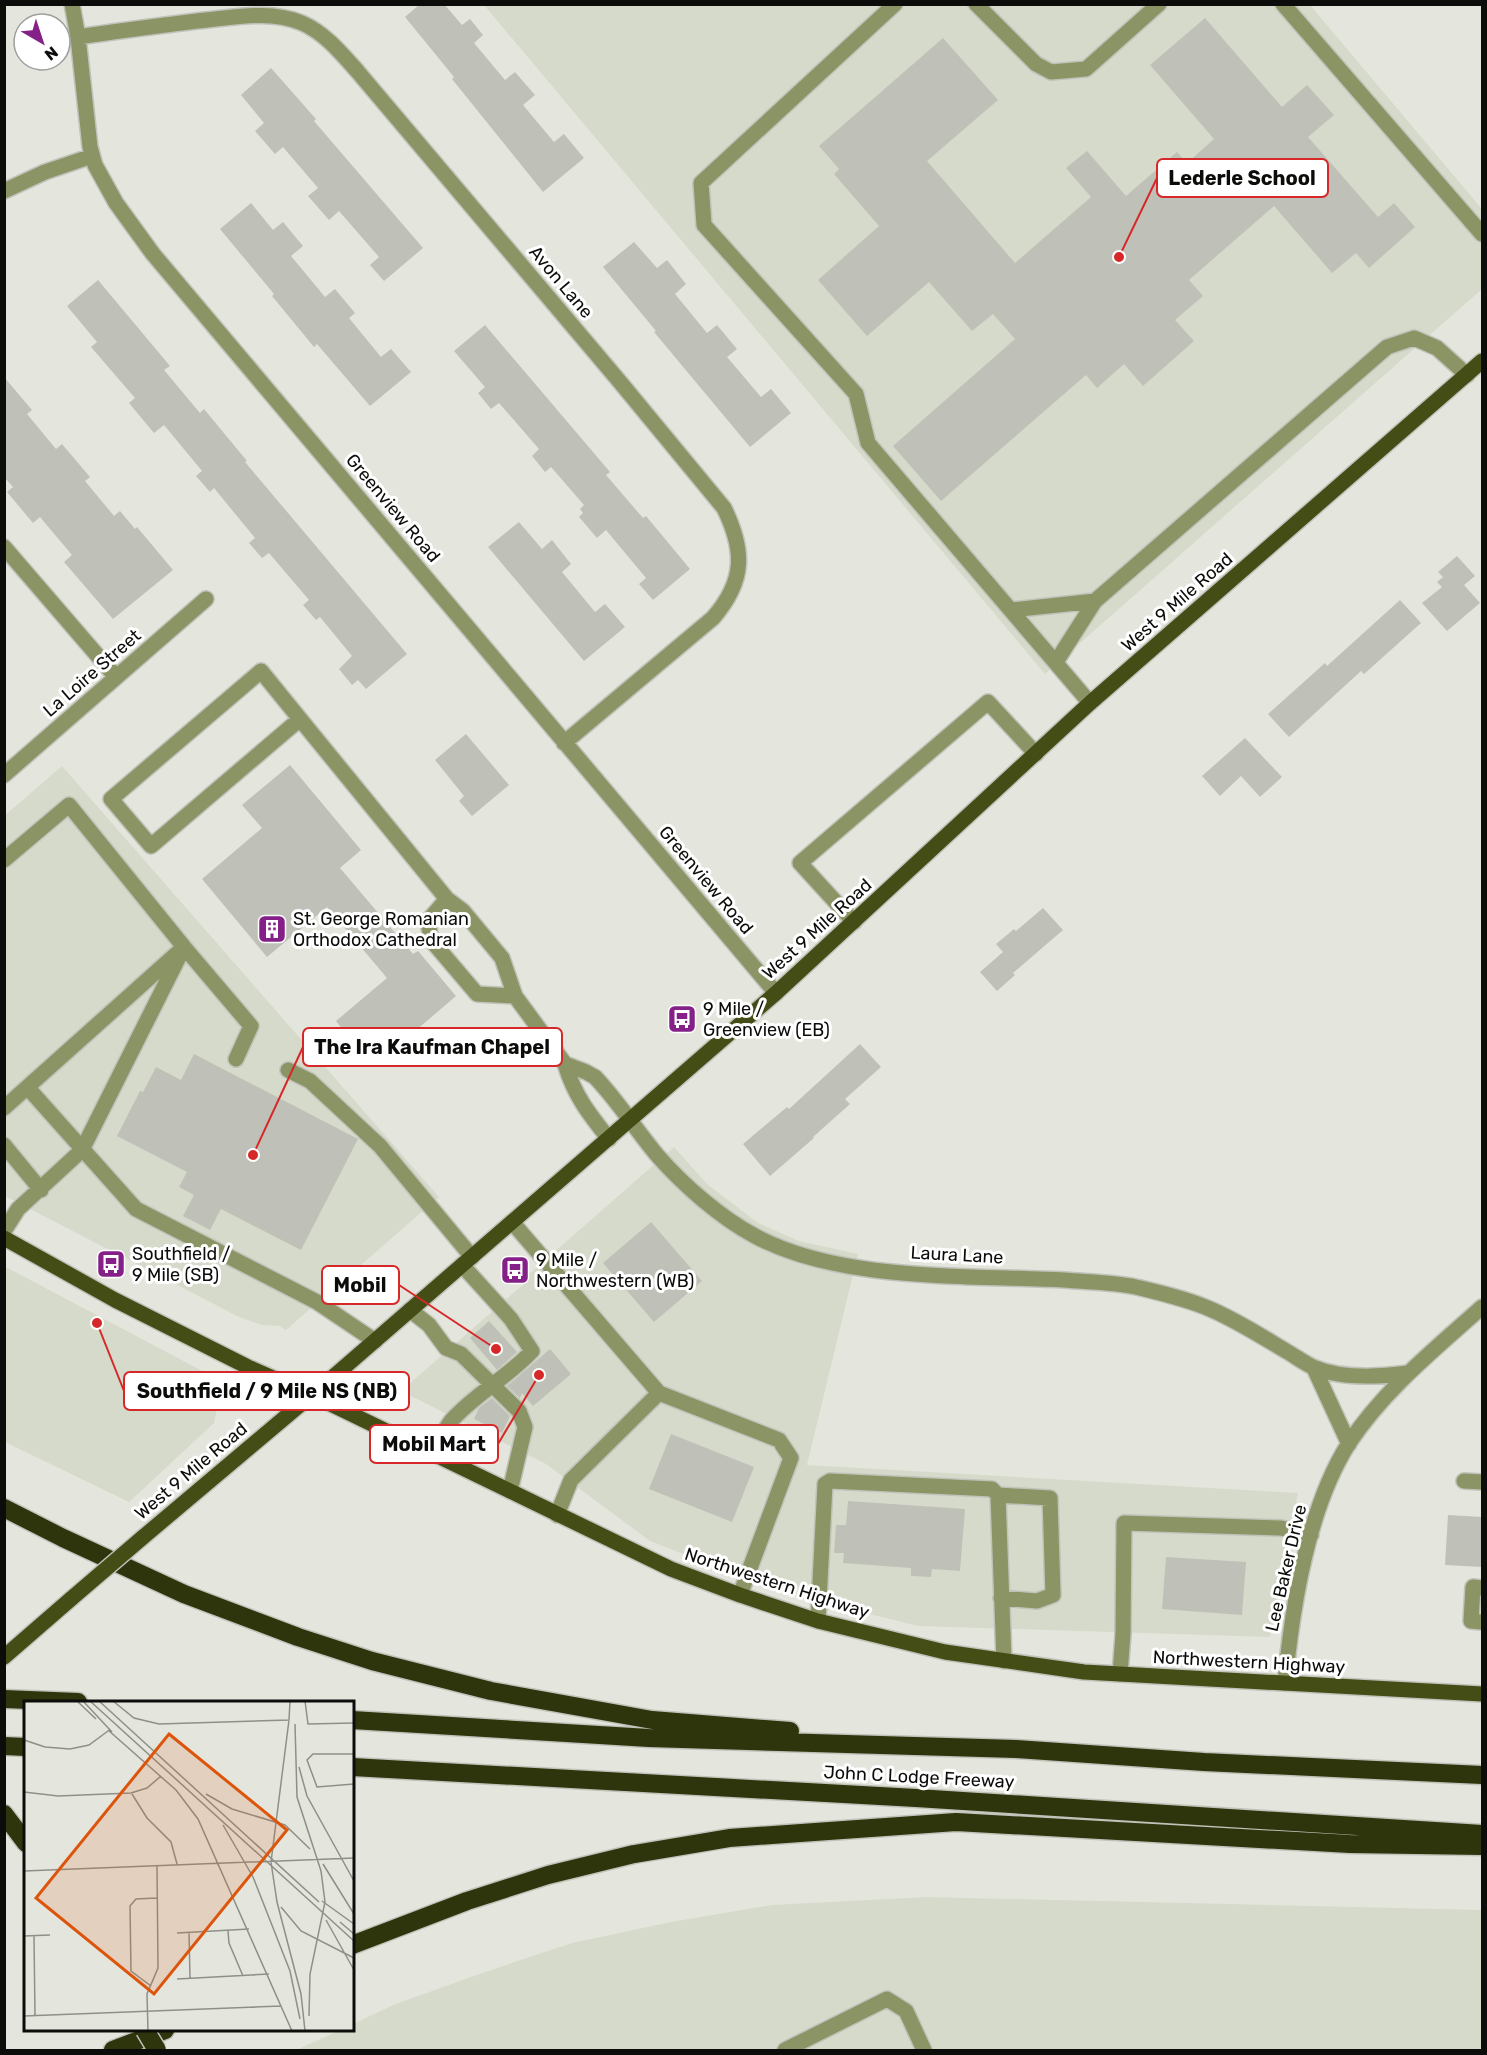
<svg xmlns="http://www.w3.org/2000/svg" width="1487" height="2055" font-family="Rubik,sans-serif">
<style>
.built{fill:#d6daca}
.building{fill:#bfc1b8}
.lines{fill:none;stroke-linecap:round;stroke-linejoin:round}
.minor-casing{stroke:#c1c3bb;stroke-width:18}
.major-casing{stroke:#c1c3bb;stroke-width:18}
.highway-casing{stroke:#c1c3bb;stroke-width:21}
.minor{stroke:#8b9464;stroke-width:15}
.major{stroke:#454d16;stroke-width:15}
.highway{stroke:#2e340b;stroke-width:18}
.major-bridge-casing{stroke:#c1c3bb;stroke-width:18;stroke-linecap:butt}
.highway-bridge-casing{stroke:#c1c3bb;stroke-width:21;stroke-linecap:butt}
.major-bridge{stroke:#454d16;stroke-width:15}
.highway-bridge{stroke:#2e340b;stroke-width:18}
.labels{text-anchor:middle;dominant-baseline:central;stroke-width:6;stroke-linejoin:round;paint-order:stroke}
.street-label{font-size:18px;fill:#0c0c0a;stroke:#fff}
.poi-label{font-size:18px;fill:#0c0c0a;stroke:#fff;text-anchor:start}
.inset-road{fill:none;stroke:#8e8f89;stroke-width:1.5}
.view{fill:#dd550c;fill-opacity:0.15;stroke:#dd550c;stroke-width:3}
.inset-edge{fill:none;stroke:#0c0c0a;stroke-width:3}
.leader{fill:none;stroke:#d62828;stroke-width:2}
.callout-dot{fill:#d62828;stroke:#fff;stroke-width:2}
.callout{fill:#fff;stroke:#d62828;stroke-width:2}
.callout-label{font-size:20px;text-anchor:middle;font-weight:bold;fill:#0c0c0a}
</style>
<rect width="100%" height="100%" fill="#e4e6dd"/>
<path class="built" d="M484,5h826l172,204v80l-437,385z
M62,766l377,431 -153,133 -7,-4 -17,-1 -23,-8 -234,-121 -1,-380z
M674,1147l33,37 51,39 41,18 59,13 -51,211 491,28 -28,144 -352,-11 -137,-34 -131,-51 -104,-77 -145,-73 124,-108 3,-8z
M4,1266l221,117 -5,10 -6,30 -85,79 -124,-60z
M927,1897l555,13v140h-1186l44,-20h12l1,-6 40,-19 92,-33 87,-29 99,-21 101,-17z"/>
<path class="building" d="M420,4h24l18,21 8,-6 13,16 -9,8 31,37 10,-8 20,23 -12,10 31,37 10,-8 20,24 -41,34 -91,-113 2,-2 -49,-60z
M1205,18l77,89 25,-22 27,30 -26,22 70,80 16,-14 21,24 -46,41 -13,-15 -24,20 -58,-67 -85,74 14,16 -28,24 19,21 -51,45 -19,-22 -27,24 -11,-13 -145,126 -48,-55 122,-107 -22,-25 -21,17 -43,-49 -62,54 -49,-56 61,-54 -45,-52 5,-5 -20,-23 124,-108 55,62 -71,61 88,102 76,-66 -25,-29 21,-17 39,45 51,-44 10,11 27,-24 -64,-74z
M271,68l45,51 -2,2 109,127 -39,33 -14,-16 9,-8 -40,-46 -10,9 -21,-24 10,-8 -35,-41 -8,7 -20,-23 9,-8 -23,-28z
M251,203l22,27 10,-8 20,24 -12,10 34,41 10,-8 20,24 -6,5 32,39 10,-8 20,23 -41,34 -53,-62 -3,3 -42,-51 2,-2 -54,-65z
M634,242l23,26 10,-8 19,24 -11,10 32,39 10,-8 20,24 -10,8 34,40 10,-8 20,24 -41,34 -96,-115 2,-1 -53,-64z
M98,280l72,86 -6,4 36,43 4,-4 43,52 -2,1 162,192 -41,35 -8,-9 -6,5 -13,-16 13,-13 -32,-39 -4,3 -13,-15 6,-5 -40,-47 -7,5 -13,-15 6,-5 -41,-50 -4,4 -14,-16 6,-5 -38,-46 -10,8 -25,-30 6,-5 -44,-51 6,-5 -30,-36z
M485,325l125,147 -4,3 37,43 3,-2 44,53 -37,31 -14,-16 7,-6 -40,-48 -9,8 -18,-21 4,-4 -3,-4 4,-4 -33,-38 -6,5 -13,-16 7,-7 -40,-46 -8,6 -13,-16 7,-6 -31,-36z
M4,377l28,33 -5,4 29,35 6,-5 28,33 -5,4 29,35 6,-5 15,18 2,-2 36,43 -60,49 -49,-57 8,-7 -32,-38 -7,6 -26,-31 6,-5 -9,-10z
M519,522l23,27 10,-9 19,24 -9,8 33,40 10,-8 20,23 -41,34 -96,-114z
M1457,556l18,20 -11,9 16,18 -33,28 -25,-28 20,-16 -5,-5 6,-5 -5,-5z
M1400,600l21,23 -57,51 -3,-3 -72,66 -21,-23 57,-51 2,3z
M466,734l43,51 -37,31 -13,-15 5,-5 -29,-36z
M1245,738l37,39 -22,20 -19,-21 -21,20 -18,-20z
M290,765l71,85 -21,18 73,86 5,-3 38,45 -83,71 -7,-8 -16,1 -9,-7 -3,-11 5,-12 -7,-9 51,-43 -60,-71 -60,50 -65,-78 60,-51 -20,-23z
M1043,908l20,22 -50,43 2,2 -18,16 -17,-19 23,-20 -7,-8 18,-15 2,2z
M860,1044l21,23 -36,32 5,5 -37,33 1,1 -44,38 -27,-32 44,-37 2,2z
M194,1054l164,85 -57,111 -80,-41 -11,21 -27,-14 11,-21 -15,-8 8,-15 -70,-36 23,-45 3,1 13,-25 25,13z
M651,1222l51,59 -48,41 -51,-59z
M489,1321l28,31 -20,18 -27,-32z
M550,1349l21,25 -38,32 -11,-13 -2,5 -13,-12z
M492,1398l18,18 -8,17 -28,-14 5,-11z
M671,1434l83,33 -22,55 -83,-33z
M848,1501l117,8 -5,62 -28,-2 -1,8 -20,-1v-8l-68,-5 1,-10h-10l2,-28h10z
M1448,1515l34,2v50l-37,-2z
M1166,1557l80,5 -4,53 -80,-6z"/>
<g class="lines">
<g class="minor-casing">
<path id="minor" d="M72,4l6,33 12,110 5,18 21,38 37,51 623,739
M895,4l-194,179 3,42 152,169 12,49 222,260
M976,4l60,60 15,8 35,-3 73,-65
M1283,4l199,230
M78,37c40,-6 79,-11 119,-16 34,-3 73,-12 105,2 23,10 40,31 56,49l262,310 104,126c21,43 21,73 -11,110l-149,125
M4,191l41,-19 47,-16
M4,547l112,130
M1012,610l83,-9
M1056,662l39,-61 292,-254 27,-9 23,10 30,27
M300,719l-39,-48 -150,128 40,47 149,-127 147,180 16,12 39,47 13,38 50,68
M4,775l202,-176
M4,860l65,-55 115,142 -102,203 -64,59 -14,22
M447,899l-19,22 3,19 46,54 38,2
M854,922l-54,-59 188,-161 48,52
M288,1070l22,11 70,65 92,111
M28,1088l108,121 181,93 58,39
M4,1108l180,-161 67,79 -15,33
M609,1139c-20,-25 -35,-44 -44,-75l21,8 9,5c23,24 41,53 62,78 26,30 64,63 98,81 85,46 214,39 309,44 23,2 49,2 72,7 25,6 51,12 74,22 26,11 51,27 76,42 9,5 18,12 27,16 28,12 66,10 95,6
M4,1145l37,45
M512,1222l147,171 120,47 12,18 -51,137
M410,1310l19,15 17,23 15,6 58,57 6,16 -15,64
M1314,1368l35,76
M433,1454c6,-11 11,-24 18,-33 24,-27 56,-43 81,-70l-21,-32 -49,-54
M1464,1481l18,1
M998,1495l52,3 3,97 -16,6 -36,-3
M557,1515l14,-35 88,-87
M1482,1588l-9,-1 -2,34 11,1
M818,1621l7,-137 5,-3 162,8 6,6 6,166
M1120,1674l3,-40 1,-111 157,5 30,7
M1285,1683c7,-76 22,-174 64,-240 35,-53 86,-94 133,-136
M785,2050l102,-51 19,12 18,39"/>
</g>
<g class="major-casing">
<path id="major" d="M4,1238l111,62 133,67 64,28 359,174 69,26 78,26 127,31 139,20 398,22
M142,1538l191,-161 443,-384 314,-290 392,-342
M4,1657l68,-59"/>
</g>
<g class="highway-casing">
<path id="highway" d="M4,1508l59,30 121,56 114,43 74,24 119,30 161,29 138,11
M4,1699l74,3
M352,1720l297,18 367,11 188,13 278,13
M4,1746l22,1
M352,1767l564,31 566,36
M4,1814l22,29
M352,1945l115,-44 81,-26 86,-21 95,-16 227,-16 394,22 132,2
M113,2050l52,-20"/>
</g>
<use href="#minor" class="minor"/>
<use href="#major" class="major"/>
<use href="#highway" class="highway"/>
<g class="major-bridge-casing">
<path id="major-bridge" d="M72,1598l70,-60"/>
</g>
<g class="highway-bridge-casing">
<path id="highway-bridge" d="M145,2030l12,20"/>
</g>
<use href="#major-bridge" class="major-bridge"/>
<use href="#highway-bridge" class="highway-bridge"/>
</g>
<defs>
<g id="building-square" transform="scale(1.5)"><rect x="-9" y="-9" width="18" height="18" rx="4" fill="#852088" stroke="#fff"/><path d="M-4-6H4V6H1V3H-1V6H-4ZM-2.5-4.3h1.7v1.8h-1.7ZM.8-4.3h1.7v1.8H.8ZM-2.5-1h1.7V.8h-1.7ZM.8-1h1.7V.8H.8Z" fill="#fff"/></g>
<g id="bus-square" transform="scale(1.5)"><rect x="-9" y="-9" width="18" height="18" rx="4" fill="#852088" stroke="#fff"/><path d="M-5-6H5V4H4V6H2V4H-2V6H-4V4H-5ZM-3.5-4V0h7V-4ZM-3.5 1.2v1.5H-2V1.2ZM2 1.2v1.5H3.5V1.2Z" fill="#fff"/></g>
</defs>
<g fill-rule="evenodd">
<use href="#building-square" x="272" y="929"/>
<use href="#bus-square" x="682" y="1019"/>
<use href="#bus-square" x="111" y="1264"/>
<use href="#bus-square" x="515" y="1270"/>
</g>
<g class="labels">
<g class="street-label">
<text transform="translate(561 282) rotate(50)">Avon Lane</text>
<text transform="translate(393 508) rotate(50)">Greenview Road</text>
<text transform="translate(1177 602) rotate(-41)">West 9 Mile Road</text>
<text transform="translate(92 673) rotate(-41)">La Loire Street</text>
<text transform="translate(706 880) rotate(50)">Greenview Road</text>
<text transform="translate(817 929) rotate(-42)">West 9 Mile Road</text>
<text transform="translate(957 1255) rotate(3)">Laura Lane</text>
<text transform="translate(191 1471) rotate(-40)">West 9 Mile Road</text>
<text transform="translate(1286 1568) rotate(-77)">Lee Baker Drive</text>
<text transform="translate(777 1583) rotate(18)">Northwestern Highway</text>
<text transform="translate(1249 1662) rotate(3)">Northwestern Highway</text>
<text transform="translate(919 1777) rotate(3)">John C Lodge Freeway</text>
</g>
<g class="poi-label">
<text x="293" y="919">St. George Romanian<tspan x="293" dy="21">Orthodox Cathedral</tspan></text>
<text x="703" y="1009">9 Mile /<tspan x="703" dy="21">Greenview (EB)</tspan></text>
<text x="132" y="1254">Southfield /<tspan x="132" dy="21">9 Mile (SB)</tspan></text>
<text x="536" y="1260">9 Mile /<tspan x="536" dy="21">Northwestern (WB)</tspan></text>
</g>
</g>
<g transform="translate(24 1701)">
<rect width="330" height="330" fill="#e4e6dd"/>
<path class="inset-road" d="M53,0l19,18M59,0l29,31M66,0l264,240M75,0l220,201M89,0l21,17 25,6 130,-4 1,-19M281,0l3,23 46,-1M265,19l-18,142 6,40 24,92 4,37M271,23l2,73 24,74 4,31 -15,72 -1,42M84,29l68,60 22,29 94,212M0,39l21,7 25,2 19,-4 19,-14M330,53h-41l-6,6 10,27 37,-3M275,66l8,29 47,85M0,91l34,4 73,-3 16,-5 14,-12M108,93l15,24 24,24 6,22M182,93l26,15 53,16 25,24M199,124l30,52 37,94 10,48M299,163l31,50M0,170l330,-13M298,200l32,23M257,206l20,24 53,27M302,219l28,50M316,221l14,12M204,230l1,12 14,33M165,231l1,47M153,232l72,-4M0,235l26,-1M10,235l1,80M153,278l92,-5M127,285l-20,-15 -1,-65 6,-7 21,-1M0,315l257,-10M124,330l-1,-37 11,-26 -1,-102"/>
<path class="view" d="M145,33l118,96 -133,164 -118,-96z"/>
<rect width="330" height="330" class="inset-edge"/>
</g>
<path class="leader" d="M1119 257L1157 178M253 1155L303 1047M496 1349L399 1285M97 1323L124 1391M539 1375L498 1444"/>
<g class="callout-dot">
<circle cx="1119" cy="257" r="6"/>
<circle cx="253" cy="1155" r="6"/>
<circle cx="496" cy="1349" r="6"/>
<circle cx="97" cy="1323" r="6"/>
<circle cx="539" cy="1375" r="6"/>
</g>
<g class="callout">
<rect x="1157" y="159" width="171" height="38" rx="6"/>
<rect x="303" y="1028" width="259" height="38" rx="6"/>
<rect x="322" y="1266" width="77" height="38" rx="6"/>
<rect x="124" y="1372" width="285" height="38" rx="6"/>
<rect x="370" y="1425" width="128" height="38" rx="6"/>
</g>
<g class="callout-label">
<text x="1242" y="185">Lederle School</text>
<text x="432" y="1054">The Ira Kaufman Chapel</text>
<text x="360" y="1292">Mobil</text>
<text x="267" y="1398">Southfield / 9 Mile NS (NB)</text>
<text x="434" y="1451">Mobil Mart</text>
</g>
<rect width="1487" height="2055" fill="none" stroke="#0c0c0a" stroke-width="12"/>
<g transform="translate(42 42) rotate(141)"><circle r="28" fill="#ffffff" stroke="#9e9e9d" stroke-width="1.5"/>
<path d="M0-4.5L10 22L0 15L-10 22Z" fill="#852088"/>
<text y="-9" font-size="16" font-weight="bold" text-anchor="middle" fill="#0c0c0a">N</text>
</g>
</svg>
